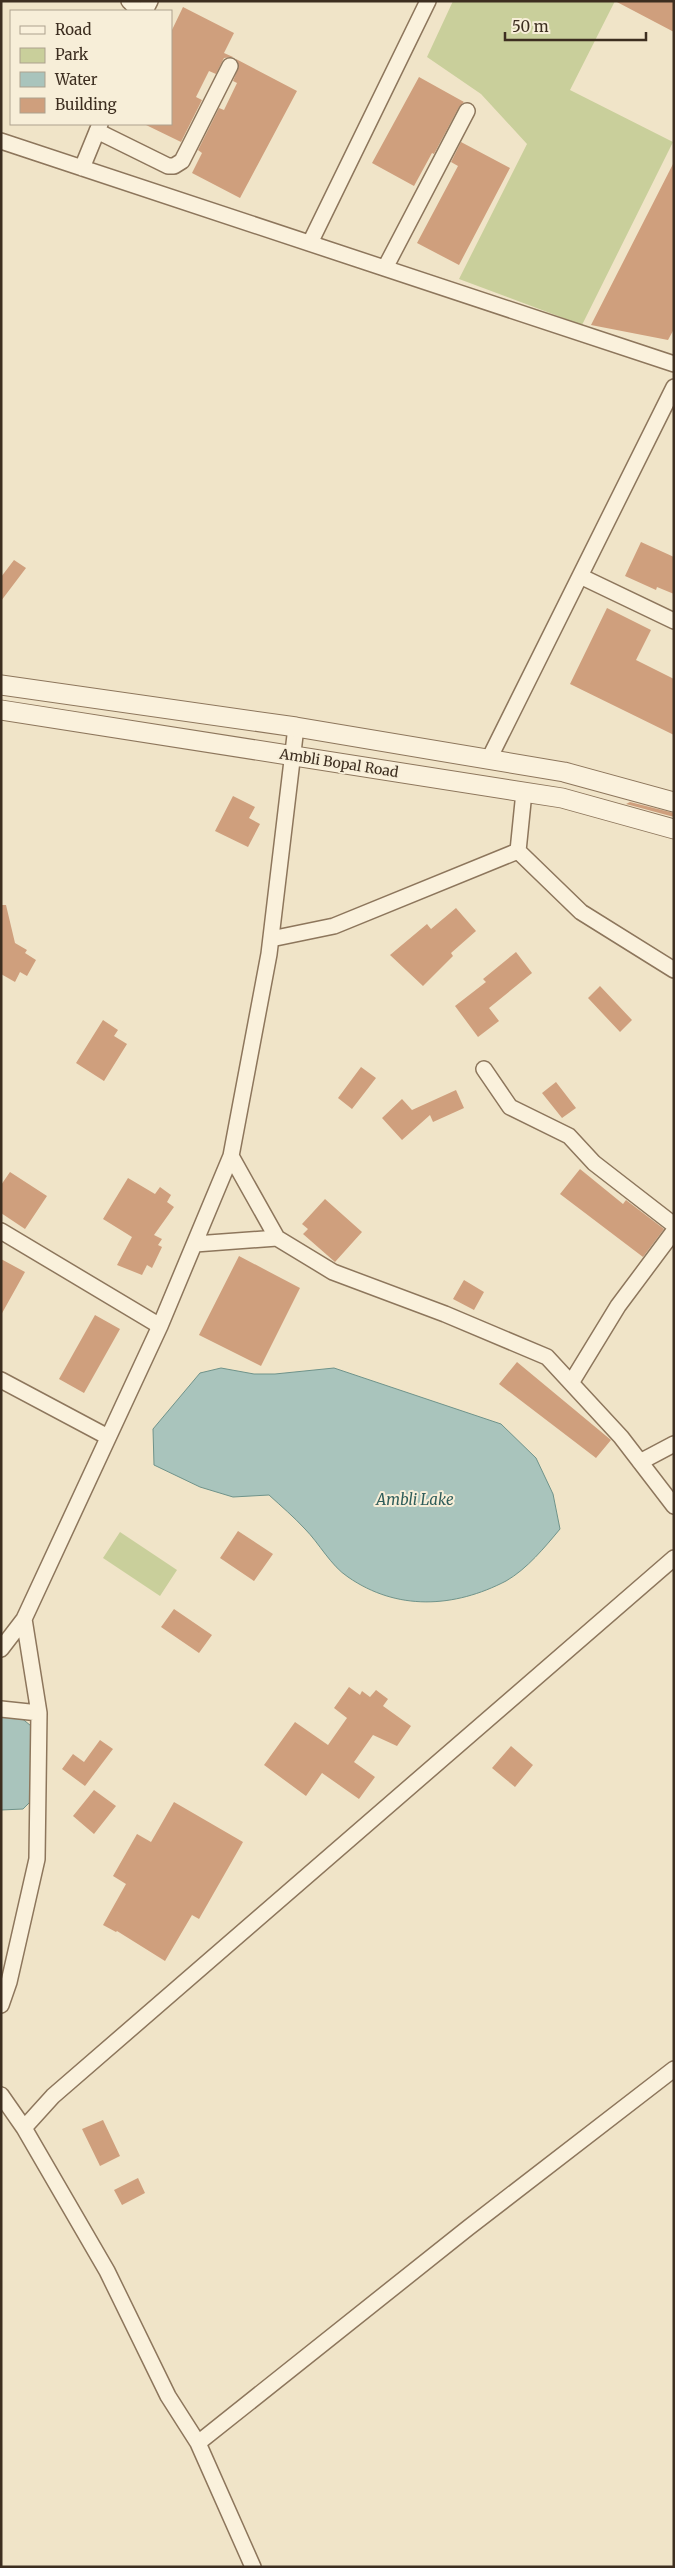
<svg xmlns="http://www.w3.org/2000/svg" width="675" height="2568" font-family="Merriweather,serif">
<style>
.green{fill:#c9cf9b}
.water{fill:#a9c4bc;stroke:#6f938a}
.building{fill:#cf9f7d}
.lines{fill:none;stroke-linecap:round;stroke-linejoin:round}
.minor-casing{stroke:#8d765c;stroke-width:18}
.tertiary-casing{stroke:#8d765c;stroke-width:21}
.minor{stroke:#faf1dc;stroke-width:15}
.tertiary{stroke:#faf1dc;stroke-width:19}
.labels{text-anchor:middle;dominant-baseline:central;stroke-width:4;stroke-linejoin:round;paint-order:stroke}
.street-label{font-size:14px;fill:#3d2e20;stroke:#f7eed8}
.water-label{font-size:15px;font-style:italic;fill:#2f5d5a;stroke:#f7eed8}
</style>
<rect width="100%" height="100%" fill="#f0e4c8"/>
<path class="green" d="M453,1h162l-45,89 103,52 -91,183 -123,-46 68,-135 -46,-50 -54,-37z
M120,1532l57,38 -17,26 -57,-38z"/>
<path class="water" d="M221,1368l33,6h21l59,-6 167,56 35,34 17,36 7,35c-15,18 -33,40 -54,52 -52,27 -109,30 -158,-4 -17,-11 -29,-34 -43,-48 -11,-12 -24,-23 -36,-34l-36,2 -33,-10 -46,-22 -1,-36 47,-56z
M1,1711l13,1 22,18v66l-13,13 -22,1z"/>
<path class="building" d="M615,1h59v31z
M183,7l51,26 -10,20 9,4 -9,1 -8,16 -7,-3 -13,26 6,3 -21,42 -37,-18h27v-92z
M236,59l61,32 -57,107 -48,-25 10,-20 -4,-3 21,-42 5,2 13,-27 -4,-2 6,-15z
M419,77l45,25 -5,5 -25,47 -2,-1 -18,33 -42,-23z
M461,142l49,26 -51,97 -42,-22 41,-77 -7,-4z
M674,162v167l-6,11 -77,-15z
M641,542l33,15v37l-17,-7 -1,3 -31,-14z
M14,560l12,8 -25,33v-24z
M607,608l44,22 -15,30 38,19v56l-104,-51z
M233,796l22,11 -6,11 11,6 -12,23 -33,-16z
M630,802l44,11v4l-48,-13z
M1,905h5l9,38 12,7 -2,3 11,7 -9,16 -7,-4 -5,10 -14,-8z
M456,908l20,23 -25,22 2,3 -30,30 -33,-31 37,-31 4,5z
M516,952l16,21 -43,35 10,13 -21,16 -23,-31 31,-24 -3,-3z
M600,986l32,34 -12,12 -32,-34z
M103,1020l15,10 -4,6 13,8 -23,37 -28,-18z
M361,1067l15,11 -24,31 -14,-11z
M556,1082l20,26 -14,10 -20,-25z
M456,1090l8,18 -31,14 -3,-7 -28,25 -20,-22 20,-19 10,11z
M580,1169l43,35 3,-4 38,29 -21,28 -83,-63z
M10,1172l37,24 -22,33 -24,-16v-28z
M128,1178l27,16 5,-7 11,8 -4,7 7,5 -20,28 8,4 -4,6 4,2 -10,21 -5,-3 -5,10 -25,-10 15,-28 -29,-18z
M325,1199l37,33 -27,30 -32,-28 5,-5 -6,-5z
M239,1256l61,32 -39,78 -62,-31z
M1,1259l24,13 -24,43z
M464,1280l20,12 -10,18 -21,-11z
M95,1315l25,14 -36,64 -25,-14z
M517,1362l94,78 -15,18 -97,-74z
M238,1531l35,23 -19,27 -34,-23z
M174,1609l38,26 -13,18 -38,-26z
M349,1687l11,8 2,-4 8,6 6,-7 12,9 -5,7 28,20 -14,20 -24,-11 -19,27 21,15 -16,22 -37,-26 -16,23 -42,-31 31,-43 33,23 19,-27 -13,-10z
M100,1740l13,9 -28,37 -23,-17 11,-15 11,8z
M511,1746l22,19 -18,22 -23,-19z
M94,1790l22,16 -22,28 -21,-18z
M174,1802l69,40 -44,77 -7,-4 -27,46 -48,-30 -1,1 -13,-7 23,-41 -13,-8 24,-42 14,8z
M103,2120l17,36 -20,10 -18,-37z
M138,2178l7,15 -23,12 -8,-15z"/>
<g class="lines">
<g class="minor-casing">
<path id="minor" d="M129,1l10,10
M145,11l5,-10
M97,131l71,35h6l8,-5 48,-95
M1,141l673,223
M82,168l18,-44
M310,243l118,-242
M385,268l82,-157
M580,576l94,45
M489,759l185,-372
M524,792l-6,59 63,61 93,58
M271,939l63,-13 184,-75
M484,1069l26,38 59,29 25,27 80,62
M1,1231l159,95
M277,1238l56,34 112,42 102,43 74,80 53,69
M195,1244l82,-6 -46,-82
M1,1380l107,57
M571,1383l47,-77 56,-75
M640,1462l34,-18
M1,1649l23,-30 136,-293 71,-170 38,-202 27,-227
M1,1709l38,4
M1,2005l8,-23 28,-123 2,-146 -15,-94
M1,2095l23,33 83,143 61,125 30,47 55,124
M24,2128l29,-32 621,-538
M198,2443l270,-215 206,-159"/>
</g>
<g class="tertiary-casing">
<path id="tertiary" d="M1,685l295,42 268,45 110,30
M1,710l561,88 112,31"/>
</g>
<use href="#minor" class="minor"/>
<use href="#tertiary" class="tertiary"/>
</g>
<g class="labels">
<g class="street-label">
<text transform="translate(339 763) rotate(9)">Ambli Bopal Road</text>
</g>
<g class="water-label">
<text x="415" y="1499">Ambli Lake</text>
</g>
</g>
<rect width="675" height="2568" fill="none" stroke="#3d2e20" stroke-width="5"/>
<rect x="10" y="10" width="162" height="115" fill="#f7eed8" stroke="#ada18e"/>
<rect x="20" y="26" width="25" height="8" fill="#faf1dc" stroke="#ada18e"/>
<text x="55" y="35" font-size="15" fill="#3d2e20">Road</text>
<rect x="20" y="48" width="25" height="15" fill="#c9cf9b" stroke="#ada18e"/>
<text x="55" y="60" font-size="15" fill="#3d2e20">Park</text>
<rect x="20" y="72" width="25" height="15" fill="#a9c4bc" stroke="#ada18e"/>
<text x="55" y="85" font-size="15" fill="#3d2e20">Water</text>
<rect x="20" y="98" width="25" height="15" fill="#cf9f7d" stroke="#ada18e"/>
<text x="55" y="110" font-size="15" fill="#3d2e20">Building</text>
<path d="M505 32v8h141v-8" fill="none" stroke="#3d2e20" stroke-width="2.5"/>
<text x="512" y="32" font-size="15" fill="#3d2e20" stroke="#f7eed8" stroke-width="4" paint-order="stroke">50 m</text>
</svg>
